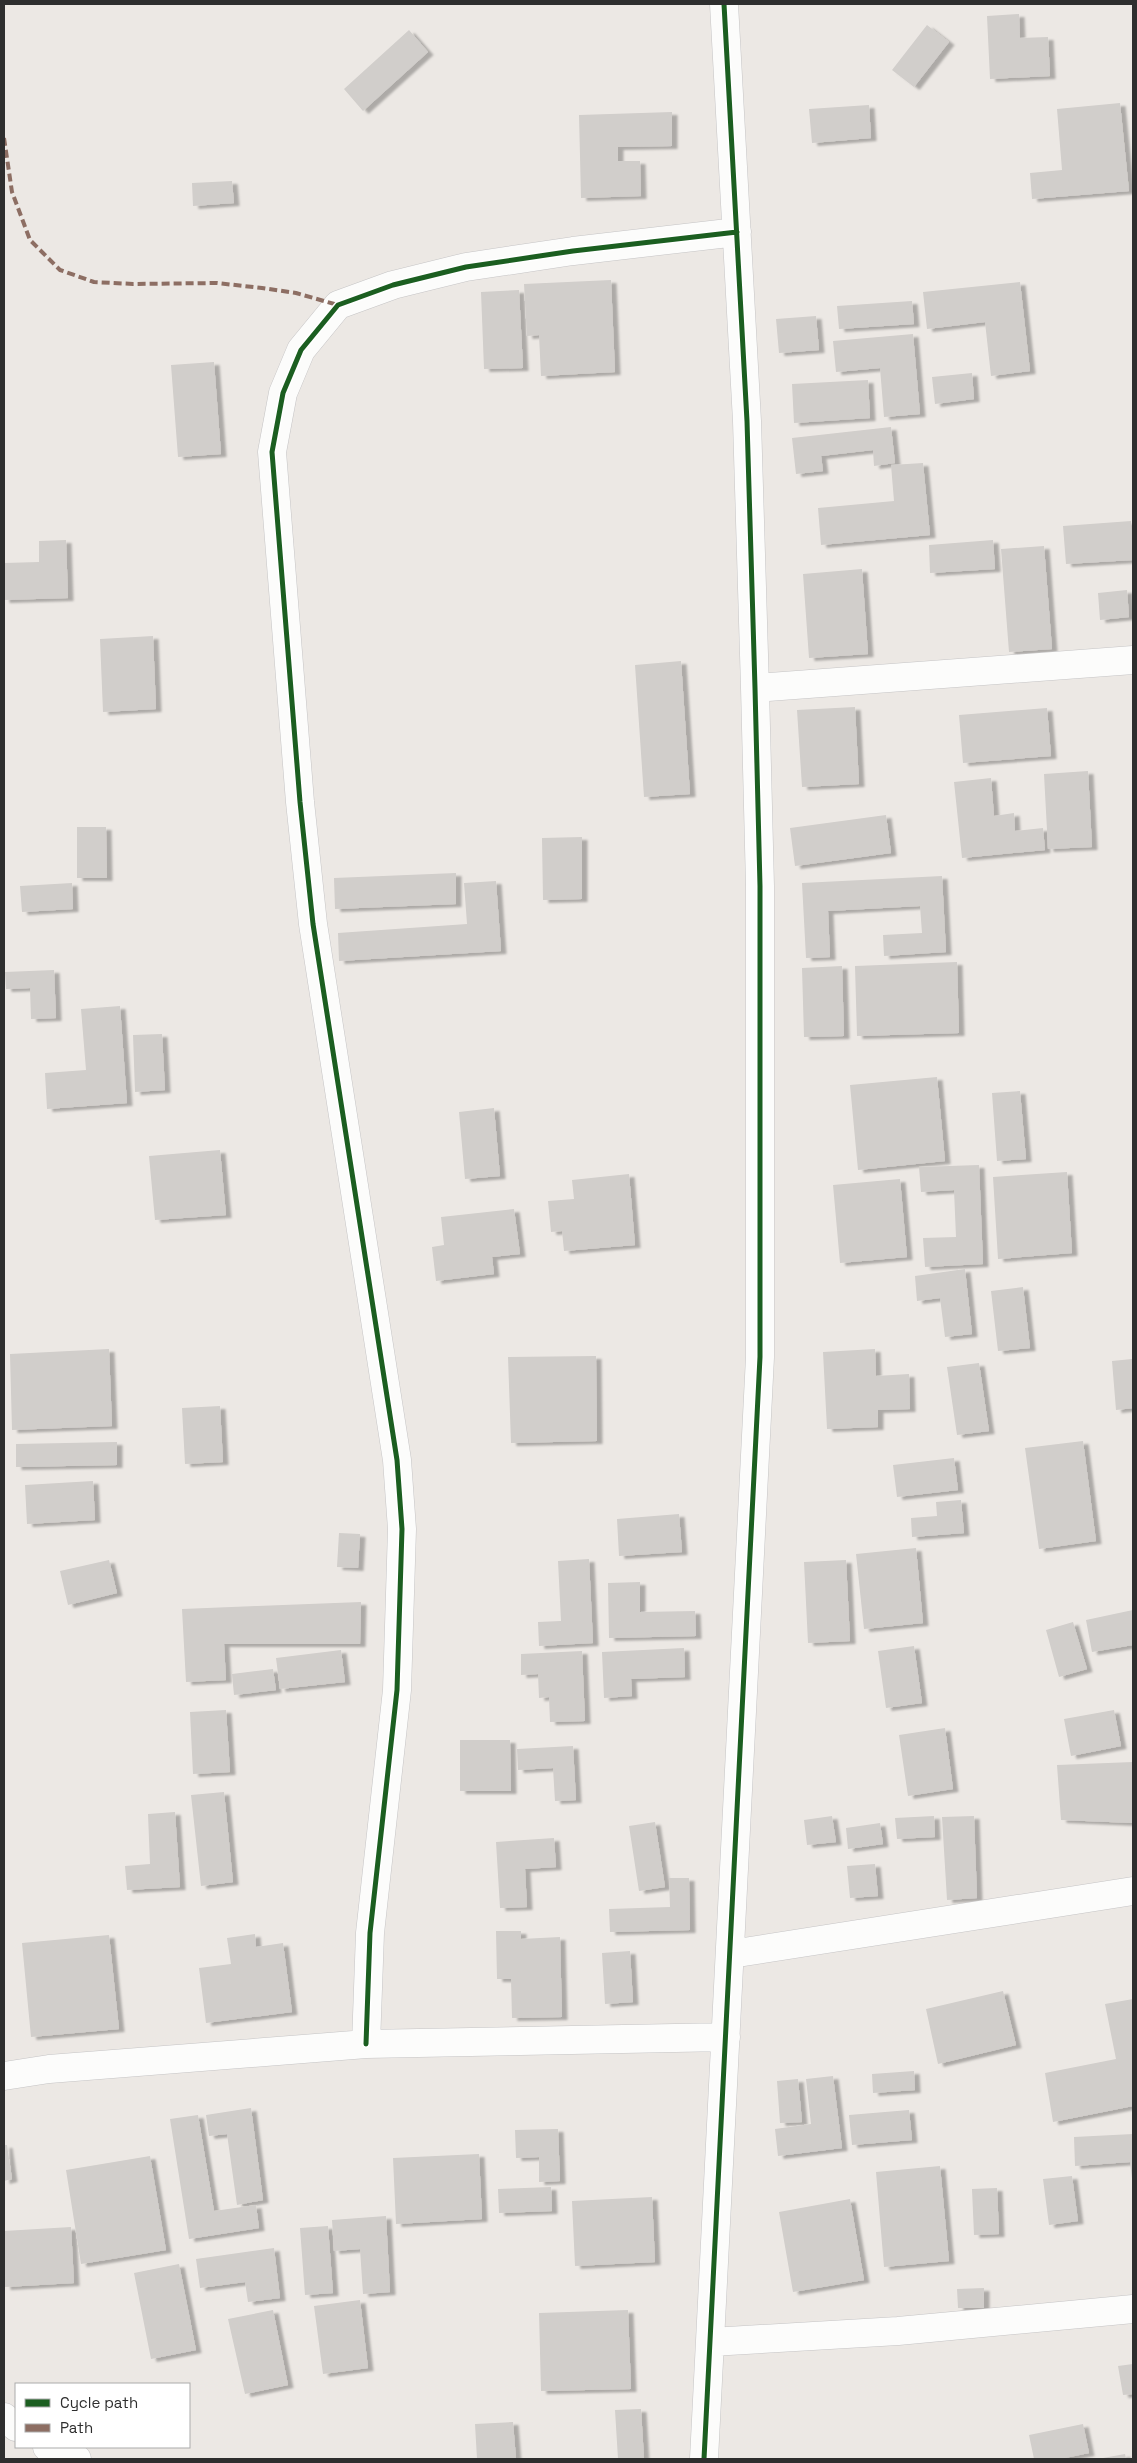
<svg xmlns="http://www.w3.org/2000/svg" width="1137" height="2463" font-family="'Space Grotesk',sans-serif">
<style>
.building{fill:#d1cecb;filter:url(#shadow)}
.lines{fill:none;stroke-linecap:round;stroke-linejoin:round}
.street-casing{stroke:#c5c4c5;stroke-width:29}
.street{stroke:#fcfcfb;stroke-width:28}
.quiet{stroke:#8d6e63;stroke-width:4;stroke-dasharray:8 4;stroke-linecap:butt}
.cycleway-casing{stroke:#fff;stroke-width:8}
.cycleway{stroke:#1b5e20;stroke-width:5}
</style>
<defs>
<filter id="shadow"><feDropShadow dx="5.5" dy="3" stdDeviation="1" flood-color="#0004"/></filter>
</defs>
<rect width="100%" height="100%" fill="#ece8e4"/>
<path class="building" d="M1019,14l1,24 28,-1 2,39 -60,3 -3,-63z
M927,25l22,17 -35,45 -22,-17z
M409,30l19,22 -65,59 -19,-22z
M1120,103l9,88 -97,8 -2,-26 32,-3 -5,-61z
M869,105l2,33 -59,5 -3,-34z
M672,112v34l-54,1v14h22l1,35 -60,2 -2,-83z
M232,181l2,22 -41,3 -1,-23z
M611,280l4,92 -74,4 -2,-41 -12,1 -3,-52z
M1020,282l10,89 -39,5 -6,-54 -58,7 -4,-37z
M519,290l4,78 -39,1 -3,-77z
M912,301l2,23 -75,5 -2,-23z
M816,316l3,34 -40,3 -3,-34z
M913,334l7,80 -36,3 -4,-49 -44,4 -3,-31z
M214,362l7,92 -43,3 -7,-92z
M972,373l2,26 -39,5 -3,-27z
M868,380l2,38 -76,5 -2,-39z
M891,427l4,36 -21,3 -1,-16 -52,6 2,15 -27,3 -4,-36z
M923,463l7,72 -109,10 -3,-37 76,-7 -3,-36z
M1131,521l2,39 -67,4 -3,-38z
M66,540l2,58 -64,2v-37l35,-1v-21z
M993,540l2,29 -65,4 -1,-28z
M1044,546l8,103 -43,3 -8,-103z
M862,569l6,85 -59,4 -6,-84z
M1127,590l2,27 -29,3 -2,-27z
M153,636l3,73 -53,3 -3,-73z
M681,661l9,133 -46,3 -9,-132z
M855,707l4,77 -57,3 -5,-77z
M1047,708l4,48 -88,7 -4,-48z
M1088,771l4,76 -44,2 -4,-75z
M991,778l3,38 20,-3 1,18 28,-3 2,22 -83,8 -8,-76z
M886,815l5,38 -96,13 -5,-38z
M77,827h29l1,51h-30z
M582,837v62l-39,1 -1,-62z
M456,873v31l-121,5 -1,-31z
M942,876l4,76 -62,4 -1,-21 39,-2 -2,-27 -92,5 2,46 -24,1 -4,-75z
M496,881l5,70 -162,10 -1,-28 129,-9 -3,-41z
M72,883l1,26 -51,3 -2,-26z
M957,962l2,71 -102,3 -2,-70z
M842,966l2,70 -40,1 -2,-69z
M54,970l2,48 -25,1 -1,-31 -24,1 -1,-17z
M120,1006l7,97 -80,6 -2,-36 41,-3 -5,-61z
M162,1034l3,56 -30,2 -2,-57z
M937,1077l8,84 -87,9 -8,-85z
M1020,1091l6,68 -29,2 -5,-68z
M494,1108l6,68 -35,3 -6,-67z
M220,1150l6,65 -71,5 -6,-64z
M979,1165l4,99 -58,3 -2,-29 33,-1 -2,-47 -33,2 -2,-25z
M1067,1172l5,81 -74,6 -5,-82z
M629,1174l6,71 -71,6 -2,-20 -11,1 -3,-31 26,-2 -2,-19z
M900,1179l7,78 -67,6 -7,-78z
M514,1209l6,45 -28,3 2,17 -58,7 -4,-34 12,-2 -3,-28z
M965,1269l7,65 -27,3 -5,-39 -23,3 -2,-25z
M1023,1287l7,61 -32,3 -7,-60z
M109,1349l3,77 -100,4 -2,-76z
M875,1349l1,27 33,-2 1,35 -32,1v17l-51,2 -4,-77z
M596,1356l1,85 -86,2 -3,-86z
M1132,1359l1,49 -17,2 -4,-49z
M979,1363l10,68 -32,4 -10,-68z
M220,1406l3,56 -38,2 -3,-56z
M1083,1441l13,100 -57,8 -14,-101z
M117,1442v23l-101,2v-23z
M954,1458l4,32 -61,7 -4,-32z
M93,1481l2,39 -68,4 -2,-39z
M961,1500l3,33 -52,4 -1,-19 26,-2 -1,-14z
M679,1514l3,38 -63,4 -2,-37z
M339,1533l21,1 -2,34 -21,-1z
M916,1548l7,75 -59,6 -8,-75z
M589,1559l4,84 -54,3 -1,-24 23,-1 -3,-60z
M109,1560l8,33 -49,12 -8,-34z
M846,1560l4,81 -42,2 -4,-81z
M640,1582v30l55,-1 1,25 -87,2 -1,-55z
M361,1602l-1,42h-136l2,36 -40,2 -4,-73z
M1133,1610v35l-41,7 -6,-32z
M1073,1622l14,47 -28,8 -13,-47z
M914,1646l8,57 -36,5 -8,-57z
M684,1648l1,29 -54,2 1,17 -28,2 -2,-46z
M341,1650l4,32 -65,7 -4,-31z
M582,1651l3,70 -35,1 -1,-25 -10,1 -1,-24 -17,1v-21z
M273,1669l3,21 -42,5 -2,-21z
M226,1710l4,62 -37,2 -3,-62z
M1114,1710l7,36 -50,10 -7,-37z
M945,1728l8,61 -45,7 -9,-61z
M460,1740h50l1,51h-51z
M573,1746l3,54 -21,1 -2,-33 -35,2 -1,-21z
M1133,1762v61l-72,-3 -4,-55z
M224,1792l9,90 -32,4 -10,-91z
M175,1812l5,75 -53,3 -2,-24 25,-2 -2,-50z
M832,1816l4,26 -29,3 -3,-25z
M934,1816l1,21 -38,2 -2,-21z
M974,1816l3,82 -30,2 -5,-83z
M655,1822l10,65 -26,4 -10,-65z
M880,1823l3,21 -35,5 -2,-21z
M554,1838l2,29 -31,2 2,38 -27,1 -4,-66z
M875,1864l3,32 -28,2 -3,-32z
M669,1878h20l1,52 -80,2 -1,-23 61,-2z
M496,1931h25v8l39,-2 2,80 -50,1 -1,-39h-14z
M255,1934l1,13 27,-4 9,69 -86,11 -7,-55 32,-4 -4,-26z
M109,1935l10,94 -88,8 -9,-94z
M630,1951l3,51 -28,2 -3,-51z
M1003,1991l13,54 -78,19 -12,-55z
M1133,1999v107l-80,16 -8,-49 71,-14 -11,-55z
M914,2071l1,19 -42,3 -1,-19z
M833,2076l9,72 -64,8 -3,-27 36,-5 -5,-45z
M798,2079l4,43 -22,1 -3,-42z
M251,2108l12,92 -26,5 -10,-71 -18,2 -3,-21z
M909,2110l3,30 -60,5 -3,-30z
M198,2115l16,96 42,-6 3,23 -70,11 -19,-120z
M558,2129l2,52 -21,1v-25l-23,1 -1,-28z
M1133,2134v53l-3,-25 -55,4 -1,-29z
M4,2145h3l5,34 -8,2z
M479,2154l3,65 -86,5 -3,-66z
M150,2156l16,94 -85,14 -15,-94z
M940,2166l9,95 -65,6 -8,-95z
M1072,2176l6,45 -29,4 -6,-46z
M551,2187l1,24 -53,2 -1,-24z
M997,2188l2,46 -25,1 -2,-46z
M652,2197l3,65 -80,4 -3,-65z
M850,2199l14,81 -71,12 -14,-80z
M386,2216l4,76 -27,2 -3,-45 -26,2 -2,-31z
M328,2226l5,67 -28,2 -5,-67z
M71,2227l3,56 -69,4 -1,-56z
M274,2248l6,50 -32,4 -3,-20 -45,6 -4,-29z
M179,2264l17,86 -45,9 -17,-86z
M984,2288v20h-26l-1,-19z
M360,2300l8,68 -45,6 -9,-68z
M273,2310l15,75 -43,9 -17,-75z
M628,2310l3,79 -90,2 -2,-78z
M1133,2364v30l-10,1 -5,-29z
M641,2409l3,50h-26l-3,-49z
M513,2422l3,37h-39l-2,-35z
M1083,2424l6,29 -29,6h-26l-5,-24z
M1125,2454l1,5h-23v-1z"/>
<g class="lines">
<g class="street-casing">
<path id="street" d="M755,688l378,-28
M731,1954l402,-63
M366,2044l4,-111 27,-243 5,-161 -5,-69 -84,-536 -13,-122 -28,-350 11,-59 18,-43 37,-45 55,-20 73,-18 107,-16 164,-19
M4,2076l45,-7 317,-25 360,-7
M711,2342l187,-11 235,-22
M4,2417l12,10
M47,2447l8,6 22,6
M704,2459l56,-1102v-471l-5,-198 -8,-267 -23,-417"/>
</g>
<use href="#street" class="street"/>
<path class="quiet" d="M4,138l8,54 18,48 30,30 34,12 39,2 84,-1 45,5 34,5 42,12"/>
<g class="cycleway-casing">
<path id="cycleway" d="M366,2044l4,-111 27,-243 5,-161 -5,-69 -84,-536 -13,-122 -28,-350 11,-59 18,-43 37,-45 55,-20 73,-18 107,-16 164,-19
M704,2459l56,-1102v-471l-5,-198 -8,-267 -23,-417"/>
</g>
<use href="#cycleway" class="cycleway"/>
</g>
<rect width="1137" height="2463" fill="none" stroke="#2e2e2e" stroke-width="10"/>
<rect x="15" y="2383" width="175" height="65" fill="#ffffff" stroke="#ababab"/>
<rect x="25" y="2399" width="25" height="8" fill="#1b5e20" stroke="#ababab"/>
<text x="60" y="2408" font-size="15" fill="#2e2e2e">Cycle path</text>
<rect x="25" y="2424" width="25" height="8" fill="#8d6e63" stroke="#ababab"/>
<text x="60" y="2433" font-size="15" fill="#2e2e2e">Path</text>
</svg>
